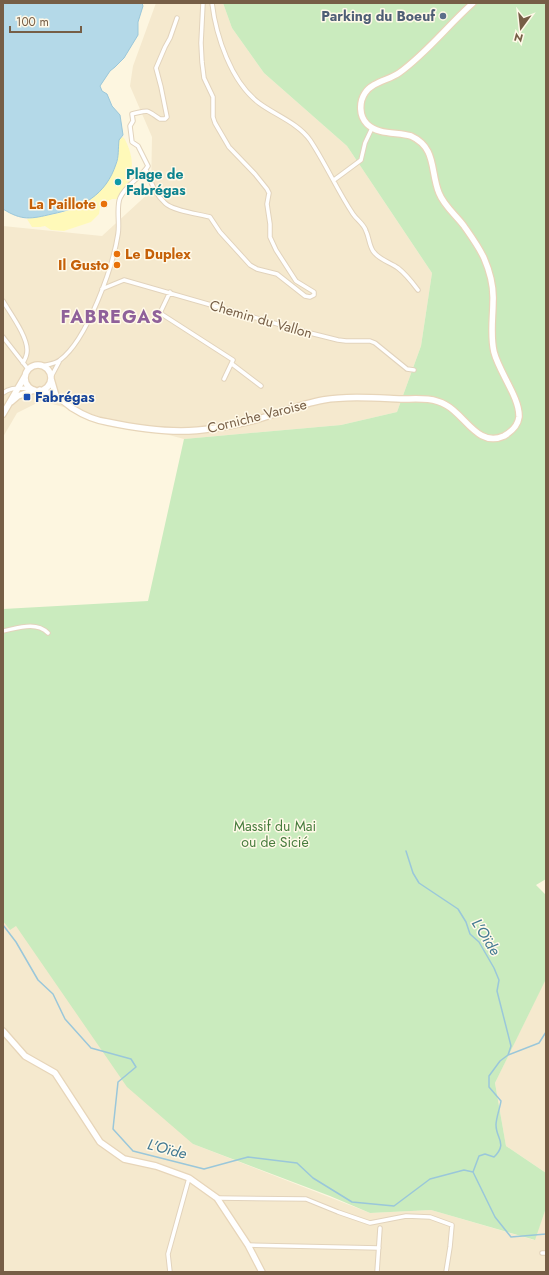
<svg xmlns="http://www.w3.org/2000/svg" width="549" height="1275" font-family="Jost,sans-serif">
<style>
.residential{fill:#f5e9ce}
.green{fill:#caebbe}
.sand{fill:#fff9b9}
.water{fill:#b4d9e8;stroke:#9ac7da}
.lines{fill:none;stroke-linecap:round;stroke-linejoin:round}
.stream{stroke:#9ac7da;stroke-width:1.5}
.street-casing{stroke:#e2d3bc;stroke-width:5.5}
.secondary-casing{stroke:#e7d5b9;stroke-width:8}
.street{stroke:#fff;stroke-width:3.5}
.secondary{stroke:#fff;stroke-width:5.5}
.service-dot{fill:#5c6f8a;stroke:#fff9e8;stroke-width:1.5}
.culture-dot{fill:#0f9aa8;stroke:#fff9e8;stroke-width:1.5}
.food-dot{fill:#e8710a;stroke:#fff9e8;stroke-width:1.5}
.transit-dot{fill:#1a4fb4;stroke:#fff9e8;stroke-width:1.5}
.labels{text-anchor:middle;dominant-baseline:central;stroke-width:3;stroke-linejoin:round;paint-order:stroke}
.service-label{font-size:14px;font-weight:bold;fill:#4e5e75;stroke:#fff9e8;text-anchor:end}
.culture-label{font-size:14px;font-weight:bold;fill:#0d838f;stroke:#fff9e8;text-anchor:start}
.food-label{font-size:14px;font-weight:bold;fill:#c56008;stroke:#fff9e8;text-anchor:end}
.street-label{font-size:14px;fill:#765e46;stroke:#fff9e8}
.transit-label{font-size:14px;font-weight:bold;fill:#164399;stroke:#fff9e8;text-anchor:start}
.park-label{font-size:14px;fill:#477c3d;stroke:#fff9e8}
.water-label{font-size:15px;font-style:italic;fill:#427992;stroke:#fff9e8}
.district-label{font-size:18px;font-weight:bold;letter-spacing:1px;fill:#8f619a;stroke:#fff9e8}
</style>
<rect width="100%" height="100%" fill="#fdf6e0"/>
<path class="residential" d="M156,3h67l9,25 32,45 83,73 85,127 -11,73 -24,66 -56,13 -157,14 -143,-38 -24,12 -14,24v-211l99,10 49,-45 1,-54 -22,-51 3,-20z
M3,906l190,238 177,69 61,-3 103,30 12,-32v64h-543z
M546,978v195l-40,-27 -11,-63z"/>
<path class="green" d="M223,3h323v876l-10,6 10,10v84l-51,104 11,63 40,27v35l-11,32 -104,-30 -61,3 -40,-17 -137,-52 -66,-57 -111,-161 -6,4 -7,-9v-312l145,-8 36,-162 157,-14 56,-13 24,-66 11,-73 -85,-127 -83,-73 -32,-45z"/>
<path class="sand" d="M122,137l2,1c5,8 10,23 7,34 -1,5 -2,7 -1,12l-11,15h-7l-9,5 -3,3 -1,7 -8,8 -27,9 -13,-1 -6,-4 -5,1h-8l-5,-8 33,-6 19,-6 38,-44 2,-23z"/>
<path class="water" d="M3,3h139l1,3 -5,16v13l-14,23 -9,9 -5,4 -10,15 2,5 5,3 5,12 8,9 3,20 -4,5c-1,8 0,17 -3,24 -10,31 -34,44 -64,50 -21,5 -30,7 -49,-5z"/>
<g class="lines">
<path class="stream" d="M406,851l7,22 6,10 39,26 8,13 4,12 9,8 15,26 5,12 -2,11 14,55 -3,9
M3,925l13,17 22,38 15,14 12,25 26,29 40,11 5,8 -18,15 -5,47 20,22 71,18 44,-12 49,6 16,15 39,24 42,4 36,-27 34,-9 9,2 22,45 16,20 35,-3
M473,1172l6,-16 6,-2 9,3c14,-14 2,-18 2,-32 0,-7 4,-17 5,-24l-12,-14v-11l11,-15 8,-6 31,-12 7,-11"/>
<g class="street-casing">
<path id="street" d="M212,3c4,33 19,79 47,100 16,12 39,20 51,37 16,24 27,50 43,74 4,6 11,10 13,17 3,6 3,14 7,20 6,9 17,11 25,17 8,6 14,14 20,22
M146,170c5,12 9,24 19,33 8,8 34,11 45,14l10,15 30,33 7,4 20,5 28,22 5,1 4,-2v-3l-18,-11 -20,-31 -6,-13v-13l-3,-20 2,-11 -2,-4 -12,-15 -26,-27 -14,-24 -2,-6v-20l-9,-19 -2,-16 -1,-19 2,-40
M334,180l27,-20 4,-17 7,-15
M102,289l22,-9 178,51 36,9 8,1h24l5,2 32,26 7,1
M170,292l-10,21 73,47 -9,19
M3,301c7,12 25,36 24,50 0,5 -2,8 -4,12
M3,337l25,32
M232,364l29,22
M43,366c6,-2 12,-2 17,-6 27,-20 53,-93 58,-126 2,-10 -2,-27 2,-36 6,-14 21,-20 28,-32l-10,-20 -6,-4 -2,-16 3,-5 -1,-7c18,-4 13,-5 28,5h5l2,-2 -6,-30 -5,-19 9,-21 5,-9 7,-20
M51,377l8,-15
M3,393c9,-7 17,-4 26,-5
M3,631c15,-3 33,-10 45,2
M217,1198l89,1 32,13 32,11 36,-7 24,1 22,8 -2,22 -4,25
M248,1245l131,3
M542,1253h4
M170,1272l-2,-18 21,-76
M377,1272l3,-44"/>
</g>
<g class="secondary-casing">
<path id="secondary" d="M25 378a13 13 0 1 1 26 0a13 13 0 1 1-26 0Z
M51,379l5,17
M40,390c5,2 11,4 15,6 6,3 12,8 17,12 11,7 22,12 35,14 24,5 49,9 74,9 24,0 50,-5 74,-11 22,-6 45,-16 68,-20 25,-4 52,-2 78,-1 16,0 31,-2 45,6 19,10 32,43 58,31 7,-4 14,-11 15,-19 1,-19 -20,-45 -25,-65 -4,-17 -1,-34 -1,-50 1,-16 -3,-30 -9,-44 -5,-11 -13,-22 -20,-32 -8,-11 -20,-20 -25,-33 -9,-22 -2,-45 -28,-57 -13,-4 -33,-1 -44,-12 -8,-8 -8,-22 -2,-31 7,-11 24,-13 34,-20 28,-20 49,-48 74,-70
M11,402l7,-6 16,-6
M3,414l22,-38
M3,1031l22,25 30,17 45,69 24,17 32,7 33,12 28,20 31,47 14,27"/>
</g>
<use href="#street" class="street"/>
<use href="#secondary" class="secondary"/>
</g>
<circle class="service-dot" cx="443" cy="16" r="4"/>
<circle class="culture-dot" cx="118" cy="182" r="4"/>
<g class="food-dot">
<circle cx="104" cy="204" r="4"/>
<circle cx="117" cy="254" r="4"/>
<circle cx="117" cy="265" r="4"/>
</g>
<rect class="transit-dot" x="23" y="393" width="8" height="8" rx="2"/>
<g class="labels">
<g class="service-label">
<text x="435" y="16">Parking du Boeuf</text>
</g>
<g class="culture-label">
<text x="126" y="174">Plage de<tspan x="126" dy="16">Fabrégas</tspan></text>
</g>
<g class="food-label">
<text x="96" y="204">La Paillote</text>
<text x="125" y="254" text-anchor="start">Le Duplex</text>
<text x="109" y="265">Il Gusto</text>
</g>
<g class="street-label">
<text transform="translate(261 319) rotate(16)">Chemin du Vallon</text>
<text transform="translate(257 416) rotate(-14)">Corniche Varoise</text>
</g>
<g class="transit-label">
<text x="35" y="397">Fabrégas</text>
</g>
<g class="park-label">
<text x="275" y="826">Massif du Mai<tspan x="275" dy="16">ou de Sicié</tspan></text>
</g>
<g class="water-label">
<text transform="translate(486 937) rotate(58)">L'Oïde</text>
<text transform="translate(167 1149) rotate(15)">L'Oïde</text>
</g>
<g class="district-label">
<text x="112" y="317">FABREGAS</text>
</g>
</g>
<rect width="549" height="1275" fill="none" stroke="#765e46" stroke-width="8"/>
<g transform="translate(521 28) rotate(195)" stroke="#fff9e8" stroke-width="3" paint-order="stroke">
<path d="M0-3L7 15L0 10L-7 15Z" fill="#765e46"/>
<text y="-6" font-size="11" font-weight="bold" text-anchor="middle" fill="#765e46">N</text>
</g>
<path d="M10 26v6h71v-6" fill="none" stroke="#765e46" stroke-width="2"/>
<text x="16" y="26" font-size="12" fill="#765e46" stroke="#fff9e8" stroke-width="3" paint-order="stroke">100 m</text>
</svg>
